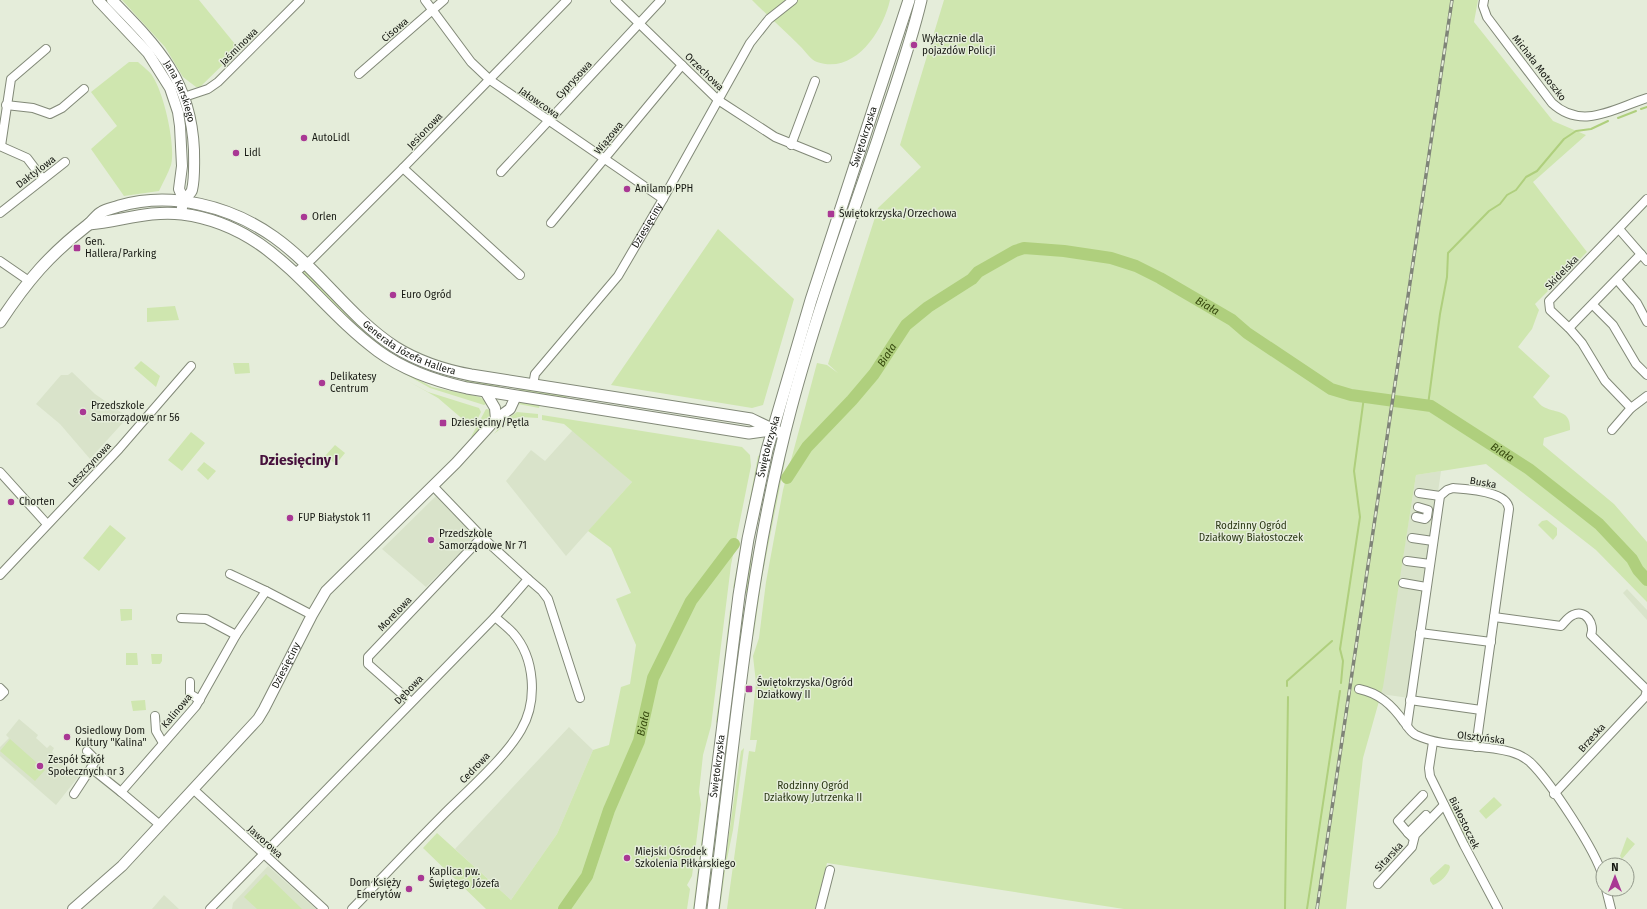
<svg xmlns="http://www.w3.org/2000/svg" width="1647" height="909" font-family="'Fira Sans',sans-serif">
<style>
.built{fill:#d9e3ca}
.green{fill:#cfe6af}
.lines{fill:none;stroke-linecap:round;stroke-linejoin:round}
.stream{stroke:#afcf7d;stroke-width:2}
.river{stroke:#afcf7d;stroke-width:12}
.minor-casing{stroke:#828978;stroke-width:10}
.tertiary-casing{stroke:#828978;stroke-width:12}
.secondary-casing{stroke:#828978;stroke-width:13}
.minor{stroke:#fff;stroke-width:8}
.tertiary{stroke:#fff;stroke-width:10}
.secondary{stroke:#fff;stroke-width:11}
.rail-casing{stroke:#7f8478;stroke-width:3.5}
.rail{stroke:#e5edda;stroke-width:2;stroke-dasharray:6;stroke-linecap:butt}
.poi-dot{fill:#a93894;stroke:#e5edda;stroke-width:1.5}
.labels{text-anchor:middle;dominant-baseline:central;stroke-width:3;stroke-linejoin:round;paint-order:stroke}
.street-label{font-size:10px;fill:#161812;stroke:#e5edda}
.poi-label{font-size:10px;fill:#161812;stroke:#e5edda;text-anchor:start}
.park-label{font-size:10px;fill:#293613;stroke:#e5edda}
.water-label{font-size:11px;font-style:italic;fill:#374a0e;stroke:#e5edda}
.district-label{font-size:14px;font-weight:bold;fill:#46103c;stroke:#e5edda}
</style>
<rect width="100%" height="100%" fill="#e5edda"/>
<path class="built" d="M72,372l23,22 33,23 -38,42 -30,-35 -24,-20 25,-29h7z
M573,430l59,52 -66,74 -60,-75 25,-31 14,11z
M1441,471l-32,227 -28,-4 35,-219z
M436,496l37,39 -5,10 -42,42 -44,-38z
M1627,589l20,21v10l-24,-27z
M19,719l19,16 -2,3 11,10 3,-3 4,3 -2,4 27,24 -23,29 -56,-49v-9l9,-9 -3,-3z
M569,727l24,23 -36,84 -46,66 -56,-51z
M268,866l48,43h-90h6l1,-6z
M164,895l15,14h-27z"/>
<path class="green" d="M122,0h77l40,49 -39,38h-4l-13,-10 -18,-30z
M752,0h138c-7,31 -35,75 -73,62 -6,-2 -12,-11 -16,-15 -16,-16 -33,-31 -49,-47z
M944,0h534l-4,22 79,99 33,14 -53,47 54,70 -52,52 4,6 -7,19 -14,18 32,29 -17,21c3,2 6,7 9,9 12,8 29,2 28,24l-26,8 -1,7 71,59 33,38v60l-51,-52 -110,-86 -70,11 -33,212 -20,71 -17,151h-222l-297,-46 -12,46h-88l22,-158 6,1 2,-12h-7l6,-57 -3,-27 6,-18 7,-56 17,-92 34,-127 10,2 11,8 -10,-9 50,-156 43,-41 -21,-22z
M129,62h9c5,5 12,9 15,15 11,17 23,69 18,88 -3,9 -8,17 -12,26l-35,5 -33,-47 26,-23 -26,-34z
M718,229l76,70 -31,106 -11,3 -141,-23z
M300,271h6l84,78 -2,4 -24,-20z
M175,306l4,14 -32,2v-14z
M141,361l19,15 -4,11 -22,-19z
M233,363h16l1,10 -15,1z
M395,367l37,20 48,10 8,6 -4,2 -54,-17 -34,-19z
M465,380l35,4v5l-36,-6z
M408,381l20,11 51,16 2,4 -8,16 -35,-30z
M518,387l49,8 -1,3 -47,-6z
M524,401l16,3 -1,4 -21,-4z
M486,409l6,1 -4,12 -14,14 -3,1z
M517,412l21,2v4l-18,-1 -8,2 -18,15 13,-15z
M542,415l200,32 8,8 1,11 -20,99 -20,161 -8,29 -4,37 2,12 -9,72 -5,9 3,4 -3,20h-201l-63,-61 14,-15 74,67 46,-66 36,-84 16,-5 12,-58 9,-3 6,-39 -20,-46 15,-6 -20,-45 -23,-17 44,-49 -68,-58 -22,-4z
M191,432l14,11 -23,28 -14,-11z
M335,445l10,8 -9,11 -11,-8z
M762,454l-26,133 -3,1 25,-132z
M784,458l1,3 -23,116 -8,56 -4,14 9,-71z
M204,462l12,9 -8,9 -11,-10z
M1547,520l10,8v7l-4,5 -15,-15 4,-4z
M110,525l16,13 -27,33 -16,-13z
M749,554h3l-4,39 -4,-1z
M744,599l-1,31 -12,99 -4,-5z
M120,609h12v11l-11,1z
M730,610l3,2 -7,56 -3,2z
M126,653h11l1,12h-12z
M151,654h11v7l-2,3h-8z
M722,678l2,2 -6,44 -2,-2z
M145,700l1,10 -13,1 -2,-10z
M726,731l4,4 -21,174h-5z
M10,739l35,31 -10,11 -35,-30z
M744,748l-11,82 -7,34 -6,45h-2l23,-158z
M707,796l2,7 -13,106h-3z
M1494,797l8,8 -16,14 -7,-8z
M1451,804l20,40 -4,1 -19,-38z
M1627,837l8,7 -13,15 -2,-3z
M1445,864l4,1 1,2c-1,7 -10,16 -17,18l-3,-4v-3z
M266,874l36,35h-45l-13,-12z"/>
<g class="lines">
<path class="stream" d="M1641,109l6,-2
M1618,118l18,-7
M1428,405l12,-91 7,-37 1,-24 41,-42 11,-7 7,-9 9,-5 10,-13 11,-6 27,-32 12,-8 15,-2 17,-8
M1341,683l2,-22 -3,-12 20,-132 -6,-46 10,-74
M1287,686v-5l45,-40
M1285,909l3,-212
M1307,909l33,-218"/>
<g class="river">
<path id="s1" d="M787,478l20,-31 45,-47 22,-26 32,-49 22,-18 44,-28 6,-7 37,-21 9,-3 40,3 47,7 25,8 24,12 72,42 15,13 84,56 20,6 80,11 98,63 70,55 33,35 6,11 9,10"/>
<path id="s2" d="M564,909l23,-33 22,-66 30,-69 14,-63 38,-77 43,-57"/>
</g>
<g class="minor-casing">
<g id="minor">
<path d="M425,0l46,62 19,18 173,119"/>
<path d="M615,0l103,100 57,37 52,21"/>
<path d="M1484,0l-1,6 4,11 65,86c30,28 63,5 95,-5"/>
<path d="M359,74l85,-74"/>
<path d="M184,97l24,-8 10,-7 82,-82"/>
<path d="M6,105l27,3 17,6 12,-6 22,-19"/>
<path d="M791,145l24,-64"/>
<path d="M0,146l27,12 16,21"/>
<path d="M1,146l10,-67 35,-30"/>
<path d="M403,168l117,107"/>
<path d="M501,172l160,-172"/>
<path d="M0,213l65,-51"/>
<path d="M551,223l131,-158"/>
<path d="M1619,229l28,32"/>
<path d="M0,261l29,20"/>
<path d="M295,273l17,-14 91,-91 164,-168"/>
<path d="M1618,281l19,22 10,19"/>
<path d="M1593,305l20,20 23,39 11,11"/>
<path d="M1569,328l72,-74"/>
<path id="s3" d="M533,385l2,-11 83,-98 45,-77 87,-156 19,-24 24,-19"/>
<path d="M1631,408l-26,-27 -23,-38 -13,-15 -19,-18 -1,-9 98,-102"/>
<path d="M1612,430l19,-22 16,-12"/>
<path d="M0,472l47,52"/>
<path d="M433,486l49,51 46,42"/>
<path d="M1419,493l21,3"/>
<path d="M1416,517l9,2 2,-2 1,-7 -10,-3"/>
<path d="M1412,538l21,3"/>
<path d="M1407,561l23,3"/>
<path d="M230,574l36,17"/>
<path d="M0,575l119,-126 72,-83"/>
<path d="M1403,583l23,4"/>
<path d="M1494,617l67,9c4,-4 7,-9 12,-11 13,-6 22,9 18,20l56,55"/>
<path d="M181,618l25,1 30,16"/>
<path d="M1420,633l71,9"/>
<path d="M190,682v12l10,6"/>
<path d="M0,688l4,4 -4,4"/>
<path d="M1359,689c20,4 33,16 45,33 4,5 6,10 12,13 30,14 64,8 95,17 7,2 13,5 19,10 20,19 66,89 73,115"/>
<path d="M1410,700l71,10"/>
<path d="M411,702l-43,-38v-7l114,-120"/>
<path d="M155,716l1,15 7,12"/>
<path d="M1407,726l33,-230 7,-6 6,-2c14,1 55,3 56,21l-33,238"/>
<path d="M1433,742l-4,26 1,8 34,69 34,64"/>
<path d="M87,751l9,9 -5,8"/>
<path d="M193,789l131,120"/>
<path d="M74,794l17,-26 30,24"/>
<path d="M1554,794l91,-97 2,-7"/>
<path d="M160,825l-39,-33 75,-86 40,-71 30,-44 46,24"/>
<path d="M1408,833l-10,-12 25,-26"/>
<path d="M1412,837l-4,-4 18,-18"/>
<path d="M1378,884l34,-37 3,-12 29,-30"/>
<path d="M1606,889l5,20"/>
<path d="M210,909l285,-292 33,-38 14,12 6,8 32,99"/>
<path d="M352,909c30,-31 60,-63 91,-94 23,-23 62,-57 78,-85 17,-29 14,-72 -8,-97 -6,-6 -12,-11 -18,-16"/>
<path d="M820,909l10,-39"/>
</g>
</g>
<g class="tertiary-casing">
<g id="tertiary">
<path d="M98,0l50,53 22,35 8,24 2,14 2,40 -3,23 5,12"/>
<path id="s4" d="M112,0c46,47 79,80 82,150 0,13 1,28 -2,40 -1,4 -7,7 -9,12 -1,3 -1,8 -2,12"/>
<path d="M485,391l10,17 1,11"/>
<path id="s5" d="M73,909l49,-43 136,-147 6,-10 48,-94 14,-24 130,-128 40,-44 14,-10 6,-13"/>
</g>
</g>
<g class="secondary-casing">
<g id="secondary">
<path d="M89,224c32,-3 61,-14 93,-10 93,12 128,87 196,137 26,19 57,30 89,37l282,45 23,-3"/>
<path id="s6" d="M0,322c27,-41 49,-67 89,-98 4,-3 8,-10 13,-12 4,-3 12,-4 17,-6 53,-15 111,0 155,31 45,32 75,80 121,110 24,15 49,23 76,28l280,44 27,13"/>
<path id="s7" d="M700,909l39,-314 9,-56 19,-89 44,-150 98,-300"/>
<path d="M713,909c22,-168 34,-337 78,-501 24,-90 57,-181 87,-269 15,-46 32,-92 43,-139"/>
</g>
</g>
<use href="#minor" class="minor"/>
<use href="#tertiary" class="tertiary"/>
<use href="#secondary" class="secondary"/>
<g class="rail-casing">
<path id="rail" d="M1317,909l135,-909"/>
</g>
<use href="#rail" class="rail"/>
</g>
<g class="poi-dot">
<circle cx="914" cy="45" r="4"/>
<circle cx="304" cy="138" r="4"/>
<circle cx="236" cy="153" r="4"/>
<circle cx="627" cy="189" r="4"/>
<rect x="827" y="210" width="8" height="8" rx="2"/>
<circle cx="304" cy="217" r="4"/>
<rect x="73" y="244" width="8" height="8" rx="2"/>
<circle cx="393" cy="295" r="4"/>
<circle cx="322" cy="383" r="4"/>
<circle cx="83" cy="412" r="4"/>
<rect x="439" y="419" width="8" height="8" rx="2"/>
<circle cx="11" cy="502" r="4"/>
<circle cx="290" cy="518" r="4"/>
<circle cx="431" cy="540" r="4"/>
<rect x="745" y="685" width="8" height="8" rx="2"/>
<circle cx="67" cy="737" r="4"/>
<circle cx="40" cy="766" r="4"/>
<circle cx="627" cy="858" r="4"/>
<circle cx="421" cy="878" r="4"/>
<circle cx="409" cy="889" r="4"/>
</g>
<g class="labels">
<g class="street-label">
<text transform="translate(395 30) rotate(-40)">Cisowa</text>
<text transform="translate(239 47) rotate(-45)">Jaśminowa</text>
<text transform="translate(1539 68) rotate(52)">Michała Motoszko</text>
<text transform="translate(704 72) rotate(44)">Orzechowa</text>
<text transform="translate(574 80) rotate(-47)">Cyprysowa</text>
<text stroke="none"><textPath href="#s4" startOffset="115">Jana Karskiego</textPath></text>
<text transform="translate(539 103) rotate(35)">Jałowcowa</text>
<text transform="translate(425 131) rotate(-46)">Jesionowa</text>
<text stroke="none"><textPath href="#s7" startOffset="792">Świętokrzyska</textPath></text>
<text transform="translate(609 138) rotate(-51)">Wiązowa</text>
<text transform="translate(36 172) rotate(-37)">Daktylowa</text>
<text stroke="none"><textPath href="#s3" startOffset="198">Dziesięciny</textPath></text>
<text transform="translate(1562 273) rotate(-46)">Skidelska</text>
<text stroke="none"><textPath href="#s6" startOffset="509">Generała Józefa Hallera</textPath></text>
<text stroke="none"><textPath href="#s7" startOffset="468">Świętokrzyska</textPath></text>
<text transform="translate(90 465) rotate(-47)">Leszczynowa</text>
<text transform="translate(1483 483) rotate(10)">Buska</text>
<text transform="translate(395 614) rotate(-46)">Morelowa</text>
<text stroke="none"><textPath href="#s5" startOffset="326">Dziesięciny</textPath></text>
<text transform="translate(409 690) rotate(-46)">Dębowa</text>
<text transform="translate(177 711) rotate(-50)">Kalinowa</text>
<text transform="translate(1481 738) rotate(7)">Olsztyńska</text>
<text transform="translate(1592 738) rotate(-48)">Brzeska</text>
<text stroke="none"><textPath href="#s7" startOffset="144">Świętokrzyska</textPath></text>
<text transform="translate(475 768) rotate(-46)">Cedrowa</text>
<text transform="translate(1464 823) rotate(64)">Białostoczek</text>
<text transform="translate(265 842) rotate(42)">Jaworowa</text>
<text transform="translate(1389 857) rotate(-47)">Sitarska</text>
</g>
<g class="poi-label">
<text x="922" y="39">Wyłącznie dla<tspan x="922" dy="12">pojazdów Policji</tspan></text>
<text x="312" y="138">AutoLidl</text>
<text x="244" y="153">Lidl</text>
<text x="635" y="189">Anilamp PPH</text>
<text x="839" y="214">Świętokrzyska/Orzechowa</text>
<text x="312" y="217">Orlen</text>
<text x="85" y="242">Gen.<tspan x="85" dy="12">Hallera/Parking</tspan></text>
<text x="401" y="295">Euro Ogród</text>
<text x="330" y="377">Delikatesy<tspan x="330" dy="12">Centrum</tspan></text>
<text x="91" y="406">Przedszkole<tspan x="91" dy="12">Samorządowe nr 56</tspan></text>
<text x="451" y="423">Dziesięciny/Pętla</text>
<text x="19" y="502">Chorten</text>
<text x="298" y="518">FUP Białystok 11</text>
<text x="439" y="534">Przedszkole<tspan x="439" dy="12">Samorządowe Nr 71</tspan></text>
<text x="757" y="683">Świętokrzyska/Ogród<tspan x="757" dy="12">Działkowy II</tspan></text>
<text x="75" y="731">Osiedlowy Dom<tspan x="75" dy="12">Kultury "Kalina"</tspan></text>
<text x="48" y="760">Zespół Szkół<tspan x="48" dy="12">Społecznych nr 3</tspan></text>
<text x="635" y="852">Miejski Ośrodek<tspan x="635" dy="12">Szkolenia Piłkarskiego</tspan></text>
<text x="429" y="872">Kaplica pw.<tspan x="429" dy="12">Świętego Józefa</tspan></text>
<text x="401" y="883" text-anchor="end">Dom Księży<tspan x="401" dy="12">Emerytów</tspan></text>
</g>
<g class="park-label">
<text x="1251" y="526">Rodzinny Ogród<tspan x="1251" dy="12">Działkowy Białostoczek</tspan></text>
<text x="813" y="786">Rodzinny Ogród<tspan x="813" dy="12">Działkowy Jutrzenka II</tspan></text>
</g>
<g class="water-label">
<text stroke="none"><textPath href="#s1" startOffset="532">Biała</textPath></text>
<text stroke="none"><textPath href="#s1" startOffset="159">Biała</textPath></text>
<text stroke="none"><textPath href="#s1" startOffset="868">Biała</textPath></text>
<text stroke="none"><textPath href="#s2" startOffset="203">Biała</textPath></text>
</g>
<g class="district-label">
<text x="299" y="460">Dziesięciny I</text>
</g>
</g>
<g transform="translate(1615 877)"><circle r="19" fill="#e5edda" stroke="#92988a"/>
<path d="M0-3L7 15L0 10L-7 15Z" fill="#a93894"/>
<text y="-6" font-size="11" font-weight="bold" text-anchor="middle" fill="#161812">N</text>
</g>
</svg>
